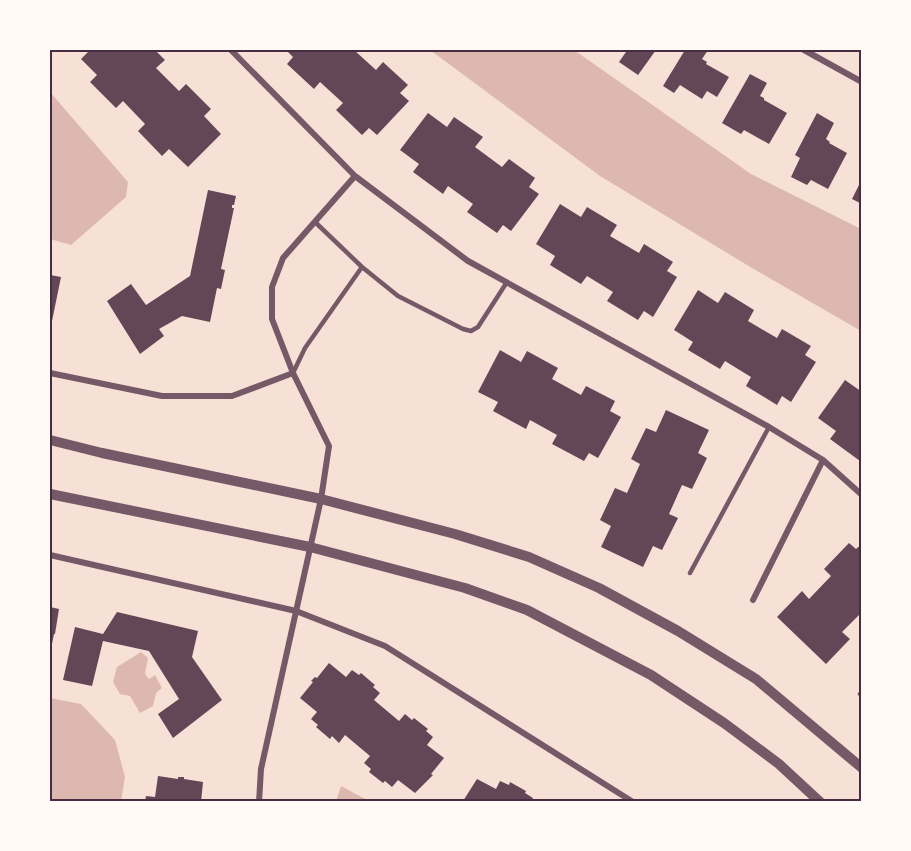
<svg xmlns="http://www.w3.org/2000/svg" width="911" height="851" font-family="Figtree,sans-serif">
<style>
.water{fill:#dcb8b0}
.building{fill:#644757}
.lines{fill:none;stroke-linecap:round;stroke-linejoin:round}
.service{stroke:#755966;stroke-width:4.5}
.minor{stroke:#755966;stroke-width:6}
.tertiary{stroke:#755966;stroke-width:10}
.neatline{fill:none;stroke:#4a2c40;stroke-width:2}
</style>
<rect width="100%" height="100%" fill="#f7e1d7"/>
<path class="water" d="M430,50h144l177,124 110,55v102l-109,-63 -152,-92z
M50,92l78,90 -2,15 -55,48 -21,-6z
M141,652l7,6 -3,16 4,5 6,-4 7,13 -6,5 -3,13 -13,7 -10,-17 -10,-2 -7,-12 4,-15z
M50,698l31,6 34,36 10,37 -4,24h-71z
M341,786l28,15h-33z"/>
<path class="building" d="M90,50h65l10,10 -9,8 23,23 7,-7 25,25 -7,7 17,18 -33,33 -19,-18 -7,7 -24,-25 7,-7 -22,-23 -7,7 -26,-26 7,-7 -16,-16z
M286,50h68l22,20 7,-8 25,23 -8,8 9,8 -32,34 -8,-7 -7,7 -26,-25 7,-7 -23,-21 -6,7 -27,-25 6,-7z
M622,50h34l-18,25 -19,-13 7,-10z
M685,50h23l-6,9 5,3 -1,2 23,13 -12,20 -10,-6 -5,8 -22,-14 -6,8 -11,-7z
M750,74l17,9 -7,13 4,2v2l23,13 -18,31 -25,-14 -3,4 -19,-11z
M428,113l19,14 7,-10 29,20 -8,10 27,20 7,-8 26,19 -6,9 10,7 -28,37 -8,-6 -6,8 -30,-21 6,-8 -25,-18 -5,8 -30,-22 6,-8 -19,-14z
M817,113l17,10 -8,16 4,3 -1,1 18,10 -19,36 -17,-9 -4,5 -16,-8 9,-19 -5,-3z
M862,179v25l-10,-5z
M208,190l28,6 -2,9h-2v3h2l-13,61 4,1 -4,19 -4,-1 -7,34 -28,-6 -23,13 5,7 -24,18 -33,-53 24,-17 15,21 44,-29z
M560,204l21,13 6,-10 30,18 -7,11 29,17 5,-9 29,18 -6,9 10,6 -24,40 -9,-6 -6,9 -31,-19 6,-9 -26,-16 -6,8 -31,-19 5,-9 -19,-12z
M50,275l11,2 -10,49h-1z
M698,290l20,13 7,-11 29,18 -6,11 29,17 5,-9 29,17 -6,9 11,7 -25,40 -9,-6 -5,9 -31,-19 5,-9 -26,-16 -5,8 -32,-19 5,-8 -19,-12z
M500,350l21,12 6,-11 31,17 -6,11 29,16 5,-9 29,15 -5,10 11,6 -23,41 -9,-5 -5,8 -32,-17 5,-9 -27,-15 -4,9 -33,-18 5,-9 -20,-10z
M845,380l17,12 -2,69 -30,-22 6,-8 -18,-13z
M666,410l43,20 -11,23 9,5 -15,31 -10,-4 -13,29 9,4 -16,32 -9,-4 -10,21 -42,-20 10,-21 -11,-6 15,-32 12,5 13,-29 -9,-5 15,-31 10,4z
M849,543l7,6 6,-5v68l-20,20 8,7 -24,25 -49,-47 25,-26 7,8 22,-23 -7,-7z
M50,607l9,2 -4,25h-1l-3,15z
M117,612l81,19 -6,26 30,43 -49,38 -15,-24 21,-15 -30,-48 -46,-10 -11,45 -29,-6 12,-53 28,7z
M329,663l17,14 6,-7 7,5 2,-2 14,12 -2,2 7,6 -6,7 25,21 6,-7 7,6 2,-2 14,11 -2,2 7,6 -6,8 17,13 -13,16 2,1 -18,18 -17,-13 -6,7 -7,-6 -2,2 -14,-11 2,-3 -7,-6 6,-7 -25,-21 -6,8 -7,-7 -2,3 -14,-12 2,-2 -7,-6 6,-7 -17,-14 13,-16 -2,-1 4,-4 2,1z
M158,776l20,3v-2h6v2l19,3 -2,20h-56l1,-6 9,1z
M477,779l19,10 4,-8 9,4 1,-3 16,9 -1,2 8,5 -2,4 -68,-1z"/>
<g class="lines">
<path class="service" d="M362,267l36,29 65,33 8,2 7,-4 29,-45
M293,373l12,-25 57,-81 -47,-45
M690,573l79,-146
M860,694l2,-2"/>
<path class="minor" d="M231,50l124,126 113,85 301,166 54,33 39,35
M804,50l58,32
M50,373l112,23h70l61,-23
M50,555l246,56 89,35 248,156
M753,600l70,-140
M259,802l2,-33 60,-270 8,-53 -36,-73 -21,-54v-32l11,-29 72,-82"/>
<path class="tertiary" d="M50,440l52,13 219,46 134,35 74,23 70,31 79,43 78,48 106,89
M50,494l260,53 155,41 62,22 124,65 73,48 55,41 41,38"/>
</g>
<rect width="911" height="851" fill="none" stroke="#fffaf5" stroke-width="102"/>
<rect x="51" y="51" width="809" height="749" class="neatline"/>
</svg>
